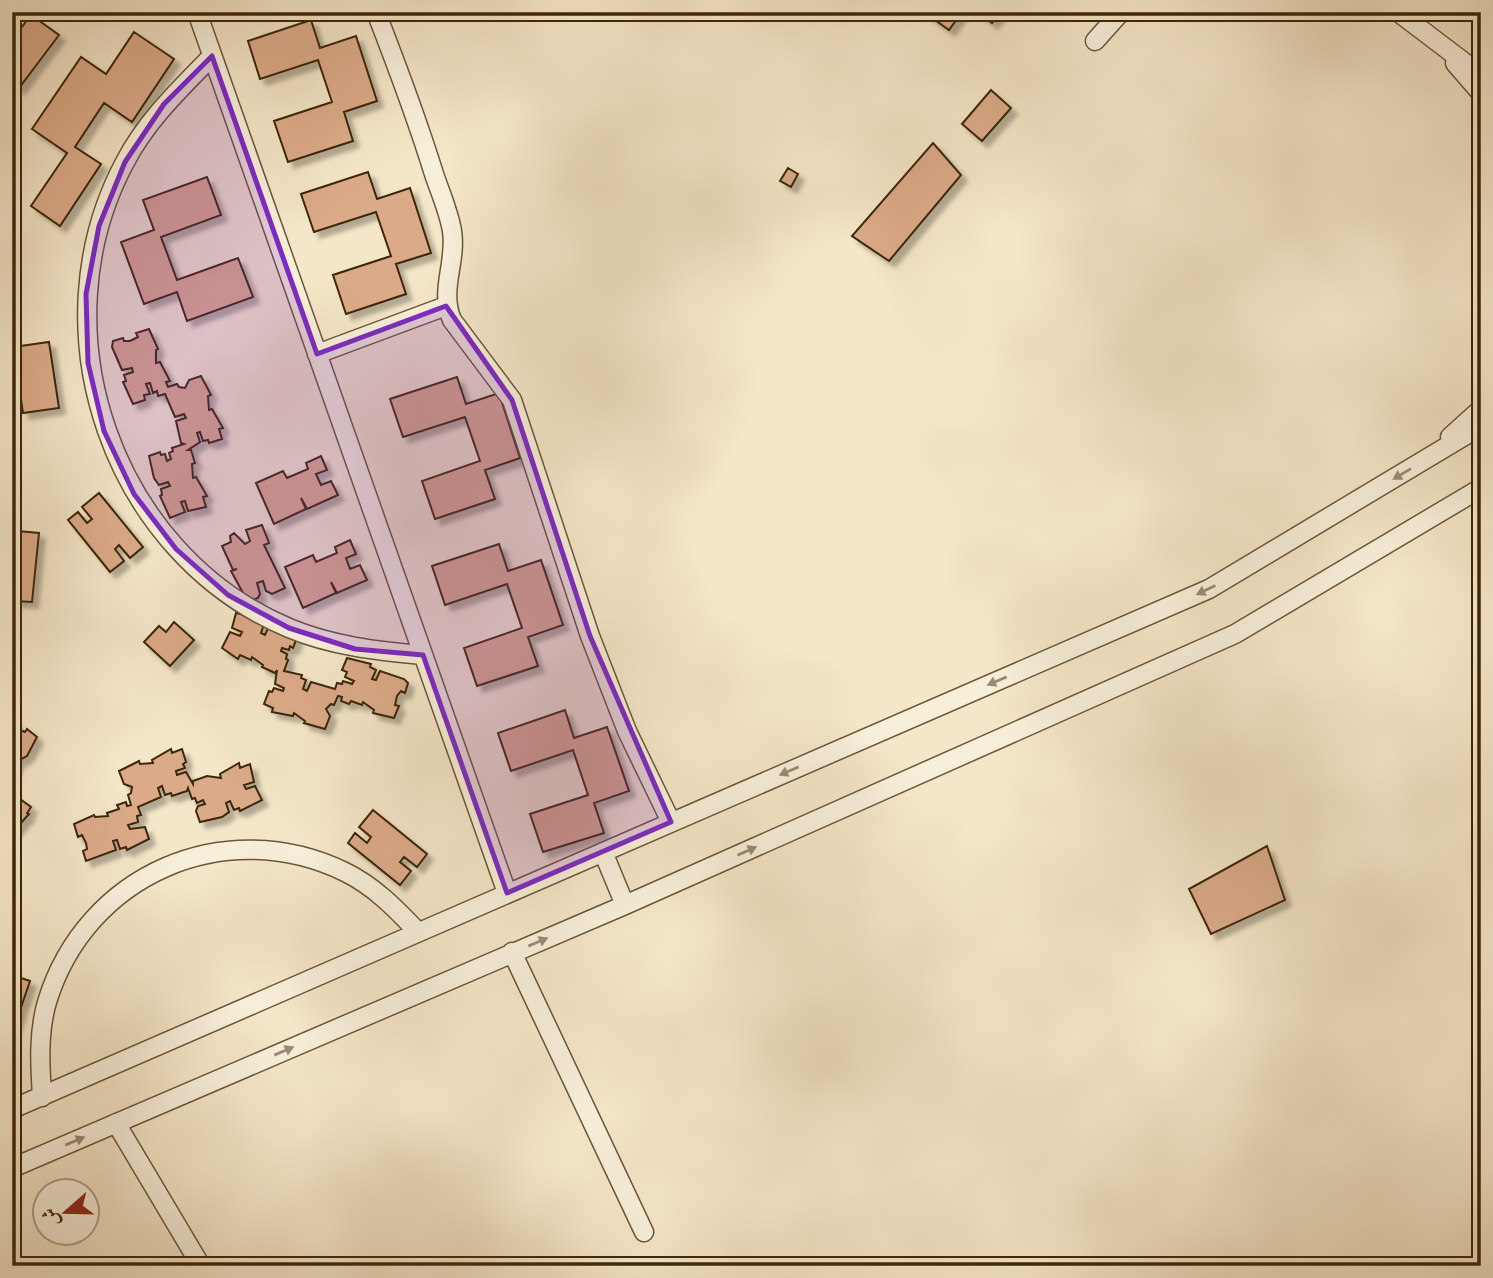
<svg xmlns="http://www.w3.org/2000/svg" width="1493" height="1278" font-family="'IM FELL Double Pica',Amiri,serif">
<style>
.building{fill:#dbaa89;stroke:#3e2607;stroke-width:2;filter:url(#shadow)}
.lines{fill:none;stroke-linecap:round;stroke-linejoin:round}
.minor-casing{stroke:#6c5637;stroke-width:21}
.minor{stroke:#f8efdb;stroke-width:18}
.oneway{fill:#9b8a71}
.marked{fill:#7b2cbf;fill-opacity:0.2;stroke:#7b2cbf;stroke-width:5;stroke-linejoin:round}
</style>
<defs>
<filter id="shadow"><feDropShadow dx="6" dy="6" stdDeviation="2" flood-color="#0004"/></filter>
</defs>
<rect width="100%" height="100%" fill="#f4e6c8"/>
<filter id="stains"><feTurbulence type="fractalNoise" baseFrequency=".00286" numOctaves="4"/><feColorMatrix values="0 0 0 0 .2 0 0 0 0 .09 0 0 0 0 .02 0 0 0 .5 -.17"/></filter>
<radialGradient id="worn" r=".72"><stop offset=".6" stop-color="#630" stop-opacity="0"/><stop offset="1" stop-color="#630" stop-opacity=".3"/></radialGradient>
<path class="building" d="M924,12h38l-13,18z
M978,12h22l-8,11z
M31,15l28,20 -40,53 -7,-5v-43z
M311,20l9,28 36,-12 21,65 -33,11 9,29 -65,21 -14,-41 58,-19 -14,-42 -58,19 -12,-38z
M134,32l40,27 -42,63 -28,-19 -29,44 26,17 -41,62 -29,-20 36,-53 -35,-24 49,-72 25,17z
M991,90l20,18 -29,33 -20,-17z
M933,143l28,32 -72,86 -37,-25z
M788,168l10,6 -7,13 -11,-6z
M368,172l9,27 33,-11 21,65 -35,11 10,30 -60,20 -13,-39 58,-19 -15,-44 -62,20 -13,-38z
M207,177l14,38 -60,22 16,43 61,-22 15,39 -66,24 -10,-29 -33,12 -23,-62 33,-12 -11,-30z
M149,329l9,20 -2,1v13l4,-1 10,19 -4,1 2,5 9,-3 2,3 6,1 4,-8 12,-4 10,19 -3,1 1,14 3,-1 11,19 -4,1 3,10 -13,4 -1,-3 -5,1 -3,-9 -3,1 3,9 -12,8h3l4,13 -3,1 1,14 3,-1 11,19 -4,1 3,10 -18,4 -3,-10 -4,1 4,10 -15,6 -10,-22 2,-1 -1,-6 9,-3 -2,-4 -9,3 -5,-7 -5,-22 11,-4 1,3 4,-1 2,7 4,-2 -2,-6 4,-2 -1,-3 12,-4 -3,-1 -5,-22 10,-3 -2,-4 -9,3 -10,-23 -7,2 -1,-5 -4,2 -3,-10 -4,1 4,10 -6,1 1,5 -12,4 -10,-22 3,-1 -2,-6 9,-3 -1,-4 -10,2 -10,-23 1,-6 10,-3 1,3h6l8,-4 -2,-4z
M49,342l10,66 -36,5 -10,-66z
M457,377l9,27 33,-11 21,65 -35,12 10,29 -60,20 -13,-38 58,-20 -15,-44 -62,20 -13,-38z
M321,456l6,14 -11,4 5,11 10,-4 7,14 -31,14 -6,-11 5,11 -32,15 -18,-41 27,-12 4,7 21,-9 -2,-6z
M99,493l44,54 -13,11 -11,-13 -4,4 9,12 -14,11 -42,-52 10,-8 9,11 5,-4 -10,-12z
M262,525l7,18 -5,2 21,43 -13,6 -6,-3 -3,-10 -6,2 3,11 -2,4 -10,4 -17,-31 6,-2 -4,1 -11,-24 9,-4 -1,-6 4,-3 11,11 5,-3 -4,-11z
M18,531l21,2 -7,69 -17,-1 2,-17h-5v-38h4z
M350,540l6,14 -10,4 4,11 10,-4 7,15 -30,13 -6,-11 5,11 -33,15 -18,-41 28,-12 3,7 21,-9 -2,-6z
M499,544l9,27 33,-11 22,65 -35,12 10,29 -61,20 -13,-38 58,-20 -15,-44 -62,21 -13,-39z
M236,613l24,6 -1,3 5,2 -3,9 4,2 4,-9 28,11 -4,11 -3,-2 -1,4 -7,-2 -1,3 6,3 -1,5 2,1 -4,11 18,4 -1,3 5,2 -3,9 4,2 4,-9 24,7 2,-6 5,1 1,-3 9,3 2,-3 -9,-4 2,-5 -5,-2 5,-12 24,6 -1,3 6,3 -4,9 4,1 4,-9 24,8 4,4 -3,10 -4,-2 -4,5 -2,9 4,1 -5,12 -21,-5 1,-3 -11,-8 -1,3 -11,-4 -2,3 -8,-3 1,-4 -4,-1 -4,9 -3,-1 -5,5 4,7 -5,13 -21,-6 1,-2 -11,-8 -1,3 -21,-4 1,-4 -9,-4 5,-13 3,1 2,-4 9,3 1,-3 -9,-4 2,-14 -2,3 -13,-6 1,-2 -11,-8 -1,3 -11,-5 -2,4 -16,-11 8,-16 10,4 2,-4 -10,-4z
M174,622l20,18 -24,26 -26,-24 15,-16 7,6z
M565,710l9,28 33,-11 22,64 -35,12 10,30 -61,19 -13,-38 58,-19 -15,-45 -62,21 -13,-38z
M12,719l7,11 6,2 2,-3 10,8 -10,19 -13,7 3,2 -5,7z
M171,749l1,4 10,-4 4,13 -3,2 2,4 -9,3 1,4 9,-3 7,12v-3l14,-5 14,2 -1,-4 19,-11 1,5 10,-4 4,18 -10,3 2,4 9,-3 7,14 -22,11 -1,-3 -5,2 -4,-9 -4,2 3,9 -7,5 -22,5 -4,-11 2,-5 7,-2 -2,-4 -6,3 -2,-5 -3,1 -4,-11 -1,3 -15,5 -1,-3 -6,2 -3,-9 -4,2 3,9 -23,10 3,8 -4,1 1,6 -10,3 2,4 15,-2 4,12 -22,11 -1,-3 -6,2 -3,-9 -4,1 3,9 -30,11 -3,-10 4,-2 -1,-6 -4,-8 -4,2 -4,-13 20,-9 1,2 13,-1 -1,-3 12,-4 -2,-4 9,-3 1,4 4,-1 -3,-10 3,-2 1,-6 -8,-3 -5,-13 20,-10 1,3 13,-1 -1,-3z
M14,799l4,3 2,-3 11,8 -4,6 2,1 -16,18z
M373,810l54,44 -10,13 -13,-10 -4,5 11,9 -11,14 -52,-42 7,-10 12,10 4,-6 -12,-10z
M1267,846l18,54 -74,34 -22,-45z
M12,975l18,6 -18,53z"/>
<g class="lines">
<g class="minor-casing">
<path id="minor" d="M197,12l310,881
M376,12c21,54 41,107 58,162 6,18 15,38 18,57 5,31 -13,59 0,89l60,80 78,236 37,95 44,91
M1398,12l83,63
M1478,12l3,3
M1095,41l26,-29
M212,56c-32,33 -65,64 -87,106 -90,168 -13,392 164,466 43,18 88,23 134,27
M1455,63l26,30
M317,354l129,-48
M1450,437l31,-28
M603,852l22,53
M512,952l132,280
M42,1097c-2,-32 -4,-64 5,-95 39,-128 178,-188 298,-130 29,14 51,37 73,60
M12,1109l1197,-520 272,-163
M116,1123l85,143
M12,1168l613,-263 610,-271 246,-146"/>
</g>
<use href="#minor" class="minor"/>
</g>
<defs><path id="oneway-solid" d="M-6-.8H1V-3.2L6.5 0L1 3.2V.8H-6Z" transform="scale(1.75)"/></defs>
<g class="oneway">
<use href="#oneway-solid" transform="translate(1402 474) rotate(149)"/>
<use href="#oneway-solid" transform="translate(1206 590) rotate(154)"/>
<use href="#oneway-solid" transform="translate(997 681) rotate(157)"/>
<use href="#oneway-solid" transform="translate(789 771) rotate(157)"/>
<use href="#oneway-solid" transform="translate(747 851) rotate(-24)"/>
<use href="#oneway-solid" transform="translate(538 942) rotate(-23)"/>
<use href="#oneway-solid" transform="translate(284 1051) rotate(-23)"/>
<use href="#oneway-solid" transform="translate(75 1141) rotate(-23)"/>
</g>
<path class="marked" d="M212,56l105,298 129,-48 66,94 78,236 81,186 -164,71 -84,-238 -68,-6 -66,-21 -61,-33 -52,-46 -42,-55 -30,-63 -16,-68 -2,-69 13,-68 26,-64 39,-58z"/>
<rect width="1493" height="1278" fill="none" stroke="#f4e6c8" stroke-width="42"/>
<rect x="14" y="14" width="1465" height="1250" fill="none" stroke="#3e2607" stroke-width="3.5"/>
<rect x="21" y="21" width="1451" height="1236" fill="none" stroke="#3e2607" stroke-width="2"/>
<g transform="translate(66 1212) rotate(250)"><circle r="33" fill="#f8efdb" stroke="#ae9f86" stroke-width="2"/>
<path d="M0-5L12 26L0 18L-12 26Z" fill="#8f2418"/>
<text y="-10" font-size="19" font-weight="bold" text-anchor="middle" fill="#3e2607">ش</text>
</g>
<rect width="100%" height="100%" filter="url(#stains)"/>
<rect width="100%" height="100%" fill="url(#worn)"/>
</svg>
